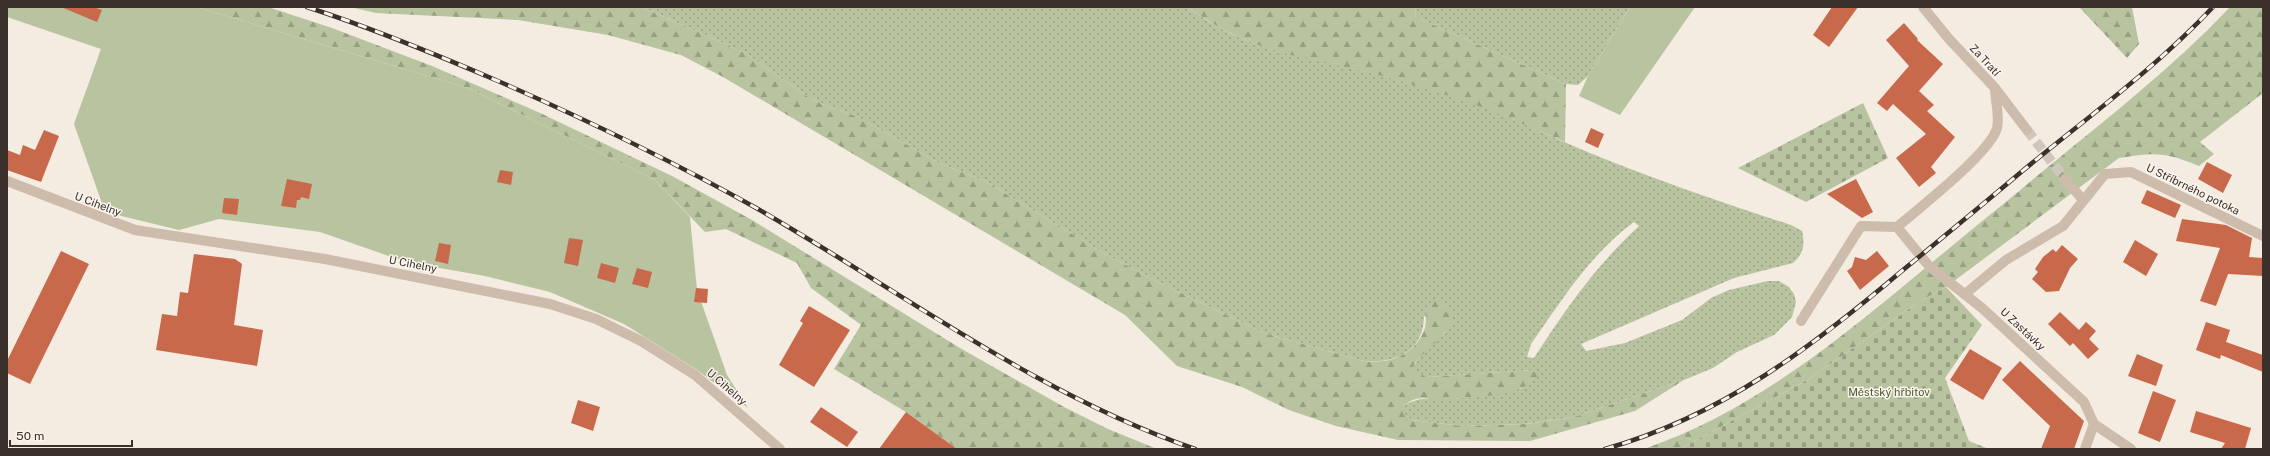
<svg xmlns="http://www.w3.org/2000/svg" width="2270" height="456" font-family="'Public Sans',sans-serif">
<style>
.grass{fill:url(#grass-dots);fill-rule:evenodd}
.forest{fill:url(#forest-firs)}
.cemetery{fill:url(#cemetery-stones)}
.garden{fill:#b8c4a0}
.building{fill:#c8694b}
.lines{fill:none;stroke-linecap:round;stroke-linejoin:round}
.street-tunnel{stroke:#cfc6bd;stroke-width:10;stroke-dasharray:10 5;stroke-linecap:butt}
.street{stroke:#cdbbac;stroke-width:10}
.rail-casing{stroke:#3b302b;stroke-width:4.5}
.rail{stroke:#fbf5ee;stroke-width:3;stroke-dasharray:9;stroke-linecap:butt}
.labels{text-anchor:middle;dominant-baseline:central;stroke-width:3;stroke-linejoin:round;paint-order:stroke}
.street-label{font-size:11px;fill:#3b302b;stroke:#fbf5ee}
.park-label{font-size:11px;fill:#4a5a2e;stroke:#fbf5ee}
</style>
<defs>
<pattern id="grass-dots" width="8" height="8" patternUnits="userSpaceOnUse"><rect width="8" height="8" fill="#b8c4a0"/><path d="M2 2h.1M6 6h.1" fill="none" stroke="#97a083" stroke-width="1.8" stroke-linecap="round"/></pattern>
<pattern id="forest-firs" width="22" height="20" patternUnits="userSpaceOnUse"><rect width="22" height="20" fill="#b8c4a0"/><path d="M5 1l3.5 6h-7zM16 11l3.5 6h-7z" fill="#97a083"/></pattern>
<pattern id="cemetery-stones" width="16" height="16" patternUnits="userSpaceOnUse"><rect width="16" height="16" fill="#b8c4a0"/><path d="M2 7V4a2 2 0 0 1 4 0v3zM10 15v-3a2 2 0 0 1 4 0v3z" fill="#97a083"/></pattern>
</defs>
<rect width="100%" height="100%" fill="#f4ebe1"/>
<path class="grass" d="M642,7h546c57,43 102,46 168,62 45,11 90,24 133,40 34,13 67,30 101,44 66,27 133,50 201,72l11,6c3,13 2,23 -9,32l-59,15 -153,66 5,7 39,-8 57,-23 29,-22 18,-8 39,-9h11l10,6 5,7 2,8 -4,15 -18,18 -37,17 -24,16 -29,12 -110,37 -49,7 -63,2 -50,-6 -9,-6v-8c18,-11 37,-7 58,-8 20,-1 41,-5 61,-10l10,-18 -106,7 -11,-6 -2,-5 12,-16 21,-18 -22,-16c0,36 -30,48 -61,45l-99,-28 -104,-50 -57,-30 -118,-72 -44,-17 -83,-47 -36,-13 -15,-8 -62,-43zM1634,222l5,4c-44,41 -72,81 -105,132l-7,-1 4,-13c31,-44 59,-90 103,-122z
M1415,7h215l-42,69 -10,9 -12,-1 -150,-67z"/>
<path class="forest" d="M196,7h72l64,21 100,38 106,46 134,64 80,44 208,128 104,59 44,22 49,20h-200l-51,-37 -72,-43 27,-44 -50,-37 -14,-25 -71,-34 -21,3 -50,-52 -187,-92z
M350,7h292l103,46 62,43 15,8 36,13 83,47 44,17 118,72 57,30 104,50 99,28c23,3 48,-3 60,-28 6,-12 -1,-21 10,-34 47,20 -9,47 -20,67l3,5 10,6 106,-7 6,5c-12,22 -73,23 -97,24 -8,0 -20,-2 -28,1 -3,1 -7,4 -10,6v8l9,6 50,6 64,-2 48,-7 110,-37 -49,31 -105,30 -132,-1 -62,-14 -47,-16 -47,-23 -65,-21 -52,-51 -402,-238 -42,-22 -73,-20 -90,-15 -142,-7z
M1188,7h227l1,10 150,67 -1,58c-46,-20 -92,-40 -141,-54 -23,-7 -47,-14 -71,-19 -63,-14 -112,-22 -165,-62z
M2079,7h53l7,37 -12,14z
M2230,7h33v86l-63,49 14,12 -15,12c-34,-14 -43,-14 -80,-8l-173,129 -27,15 -110,77 -129,70h-36c102,-35 186,-102 268,-170 35,-29 70,-58 106,-87 71,-60 148,-117 212,-185z"/>
<path class="cemetery" d="M1863,103l25,55 -82,44 -68,-34z
M1946,287l36,38 -37,53 24,63 20,8h-309l129,-70 110,-77z"/>
<path class="garden" d="M7,7h189l272,81 187,92 35,37 7,73 30,85 21,33 -51,-38 -73,-46 -74,-32 -65,-16 -79,-14 -86,-30 -101,-13 -40,11 -74,-18 -31,-88 27,-75 -94,-32z
M1630,7h65l-75,108 -41,-19 9,-20z"/>
<path class="building" d="M61,7h32l9,3 -5,12z
M1832,7h26l-29,40 -16,-12z
M1904,23l14,16 -1,1 26,24 -24,27 15,14 -7,6 28,26 -24,30 5,6 -17,14 -23,-29 30,-24 -33,-30 -6,7 -10,-8 32,-37 -23,-26z
M1591,128l13,6 -6,14 -13,-6z
M44,130l15,6 -18,46 -34,-12v-20l13,5 3,-10 12,5z
M2207,162l25,13 -9,18 -25,-14z
M500,170l13,2 -2,13 -14,-3z
M287,179l25,5 -3,15 -8,-2 -1,3h-3l-1,8 -15,-2z
M1856,179l17,33 -11,6 -35,-24z
M2147,190l34,15 -6,13 -34,-15z
M224,198l15,1 -2,16 -15,-2z
M2182,219l44,6 26,13 -3,19 14,1v18l-35,-2 -12,32 -16,-5 20,-53 -44,-7z
M569,238l14,2 -5,26 -14,-3z
M2135,240l23,14 -12,22 -23,-14z
M439,243l12,2 -3,19 -13,-3z
M2062,245l16,14 -8,9 -11,23 -13,1 -14,-13 6,-7 -3,-3 8,-12 10,-8 3,3z
M61,251l28,13 -59,120 -23,-11v-12z
M1877,251l12,15 -29,24 -13,-19 5,-4 3,-10 11,3z
M194,254l41,5 7,5 -8,61 29,5 -6,36 -101,-16 6,-36 15,2 3,-24 8,1z
M601,263l18,5 -4,15 -18,-5z
M637,268l15,4 -4,16 -16,-4z
M696,288l12,1 -1,14 -13,-1z
M809,306l41,24 -36,57 -35,-22 24,-42 -3,-2z
M2060,312l19,18 7,-8 10,9 -7,8 10,10 -11,10 -15,-16 -3,3 -22,-22z
M2206,322l24,8 -4,12 37,13v17l-42,-17 -1,4 -24,-9z
M1970,349l32,19 -19,32 -33,-20z
M2137,354l26,11 -7,21 -28,-10z
M2020,361l64,60 -10,28h-33l9,-23 -48,-46z
M2153,391l23,9 -16,42 -22,-9z
M578,400l22,7 -7,24 -22,-8z
M821,407l37,25 -11,15 -37,-25z
M2196,411l55,17 -6,21h-24l4,-6 -35,-11z
M906,412l51,37h-78z"/>
<g class="lines">
<path class="street-tunnel" d="M2027,130l38,49"/>
<path class="street" d="M1923,7l26,32 46,49 32,42
M2065,179l18,21
M7,181l128,49 190,29 225,45 46,15 45,22 54,34 85,74
M1897,227l32,39 53,42 102,94 10,22 37,25
M1965,294l41,-34 57,-34 42,-52 26,-2 132,64
M1801,321l60,-95 36,1c21,-18 94,-75 100,-99 3,-13 -2,-27 -2,-40
M2085,449l9,-25"/>
<g class="rail-casing">
<path id="rail" d="M307,7c65,21 128,47 191,74 89,39 176,81 260,128 144,83 278,185 437,240
M1605,449c117,-33 207,-102 298,-179 39,-32 78,-64 117,-97 65,-54 135,-104 193,-166"/>
</g>
<use href="#rail" class="rail"/>
</g>
<g class="labels">
<g class="street-label">
<text transform="translate(1985 60) rotate(47)">Za Tratí</text>
<text transform="translate(2193 189) rotate(26)">U Stříbrného potoka</text>
<text transform="translate(98 204) rotate(21)">U Cihelny</text>
<text transform="translate(413 264) rotate(11)">U Cihelny</text>
<text transform="translate(2023 329) rotate(43)">U Zastávky</text>
<text transform="translate(727 387) rotate(41)">U Cihelny</text>
</g>
<g class="park-label">
<text x="1889" y="392">Městský hřbitov</text>
</g>
</g>
<rect width="2270" height="456" fill="none" stroke="#3b302b" stroke-width="16"/>
<path d="M10 440v6h122v-6" fill="none" stroke="#3b302b" stroke-width="2"/>
<text x="16" y="440" font-size="12" fill="#3b302b" stroke="#fbf5ee" stroke-width="3" paint-order="stroke">50 m</text>
</svg>
